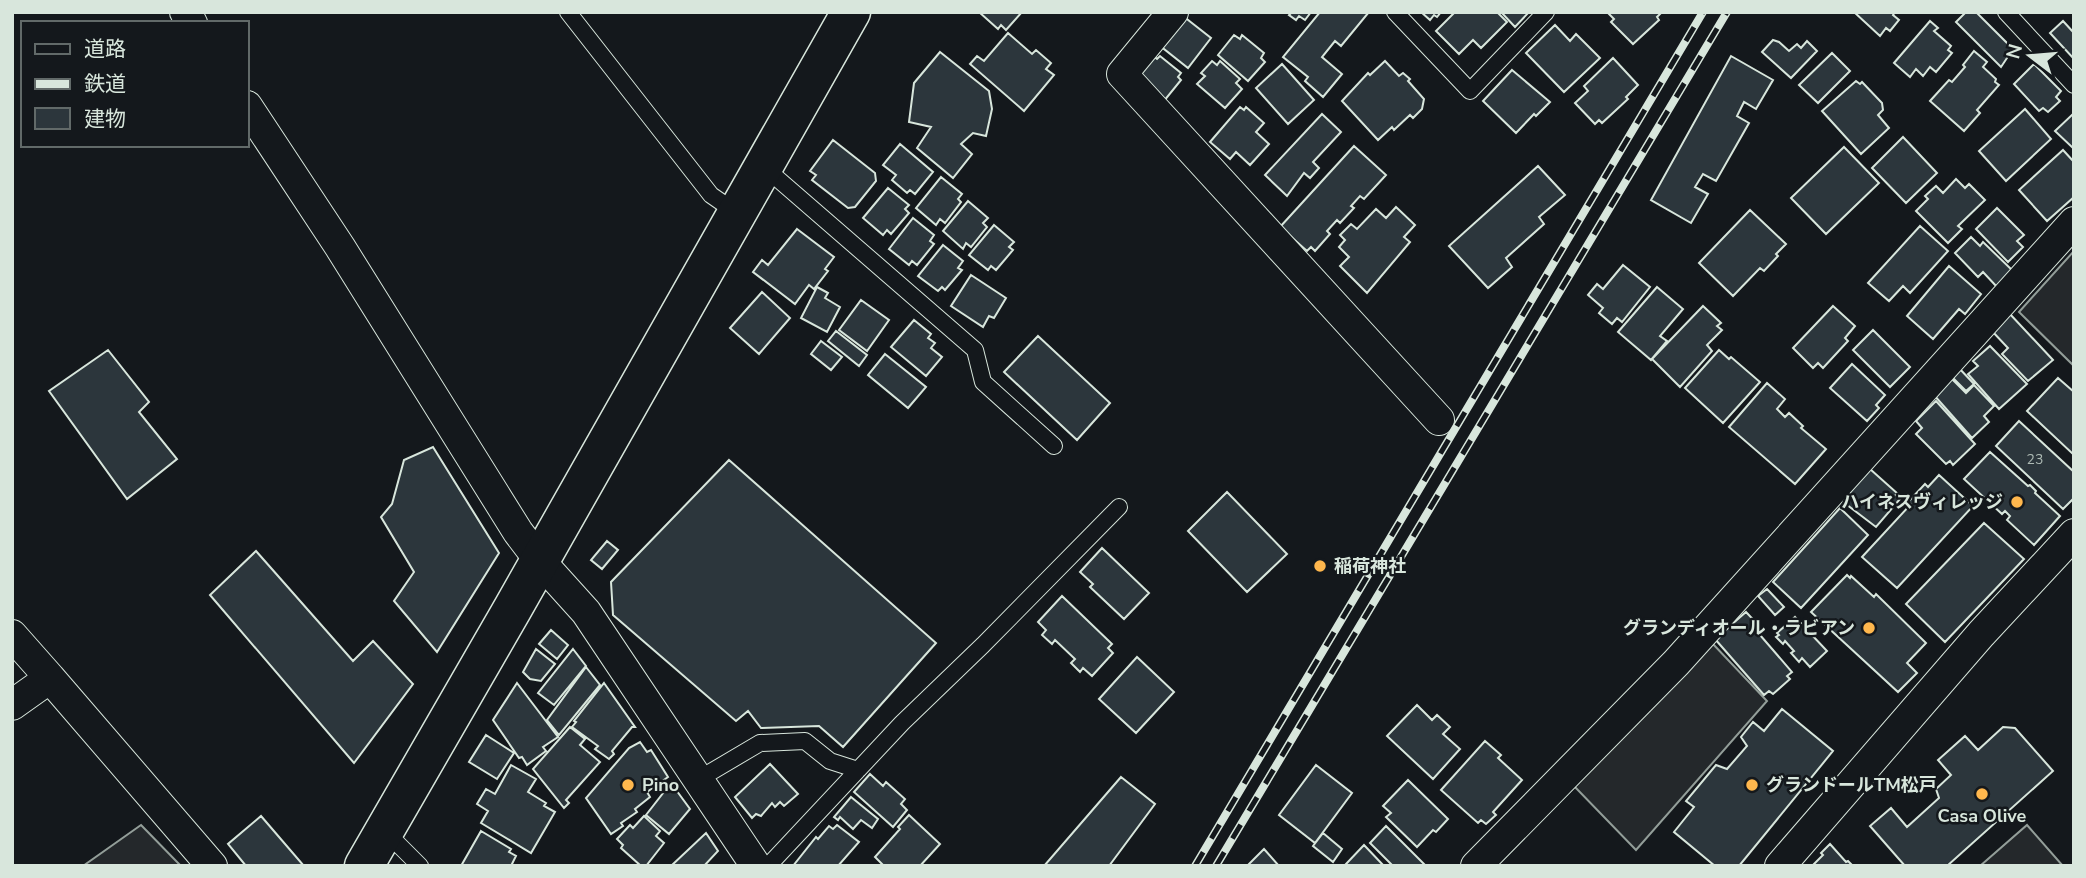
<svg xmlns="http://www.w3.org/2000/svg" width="2086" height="878" font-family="'Nunito Sans','Noto Sans JP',sans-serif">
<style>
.parking{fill:#24282b;stroke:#939e99;stroke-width:2}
.building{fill:#2c363c;stroke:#d8e6dc;stroke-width:2}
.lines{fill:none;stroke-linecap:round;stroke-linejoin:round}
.lane-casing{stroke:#d8e6dc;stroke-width:18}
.street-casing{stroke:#d8e6dc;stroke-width:32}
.secondary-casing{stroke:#d8e6dc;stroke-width:41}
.lane{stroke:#14181c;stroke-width:16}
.street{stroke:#14181c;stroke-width:30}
.secondary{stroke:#14181c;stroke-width:38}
.rail-casing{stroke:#d8e6dc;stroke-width:8}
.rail{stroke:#14181c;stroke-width:5;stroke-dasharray:16;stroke-linecap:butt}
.poi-dot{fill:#ffb74d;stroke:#14181c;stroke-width:2.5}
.labels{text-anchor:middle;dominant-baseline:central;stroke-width:5;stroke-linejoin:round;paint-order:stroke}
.number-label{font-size:14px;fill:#adbab4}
.poi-label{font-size:18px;font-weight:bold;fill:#d8e6dc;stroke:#14181c;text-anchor:start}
</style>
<rect width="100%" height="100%" fill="#14181c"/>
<path class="parking" d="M2074,251v115l-55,-54z
M1712,643l55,58 -131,149 -63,-65z
M141,825l40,41h-98z
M2027,825l36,41h-83z"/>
<path class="building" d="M979,12h43l-16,18 -5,-5 -3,4z
M1292,12h19l-6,8 -6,-4 -3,4 -7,-5z
M1320,12h49l-28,34 -6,-5 -13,16 20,17 -19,23 -18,-16 3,-4 -25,-20z
M1421,12h20l-4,5 -3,-2 -4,5z
M1455,12h42l10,10 -26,26 -8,-8 -14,14 -23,-23z
M1501,12h28l-14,15z
M1607,12h51l2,2 -3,3 2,3 -26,24 -22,-22 3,-3z
M1854,12h41l-2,3 6,5 -9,11 -4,-3 -6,8z
M1966,12h10l37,37 -12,18 -45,-45z
M1183,16l28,22 -23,30 -29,-23z
M1930,21l8,7 -4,3 17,15 -3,4 4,3 -16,19 -6,-5 -7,9 -7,-7 -6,8 -16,-14z
M2063,21l11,12v26l-24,-26z
M1555,25l15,16 6,-7 24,24 -36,34 -38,-39z
M1008,33l24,21 4,-4 15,13 -5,6 8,6 -30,36 -54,-47 7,-8 7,5z
M1234,35l6,4 2,-4 22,18 -3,5 4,4 -17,19 -30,-26z
M1773,40l6,2 10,9 8,-7 4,4 6,-7 10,10 -26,27 -29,-26z
M1974,51l13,11 -4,5 13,12 -1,3 4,3 -22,25 3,3 -16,18 -34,-30 19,-21 3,2 13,-15 -2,-2z
M940,52l49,39 3,18 -6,27 -13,-3 -12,11 11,10 -19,24 -36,-30 14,-21 -22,-5 5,-39z
M1832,53l18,18 -32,32 -19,-18z
M1151,54l6,5 3,-3 21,17 -3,4 3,3 -17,21 -27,-29z
M1731,56l42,24 -17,29 -12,-7 -7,14 12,7 -33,58 -13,-7 -8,13 13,7 -17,29 -40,-23z
M1613,58l25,27 -12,12 2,2 -26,24 -3,-3 -4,4 -20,-21 13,-12 -4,-5z
M1212,61l5,4 3,-4 20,18 -4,4 6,6 -17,19 -28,-24 8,-8 -4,-3z
M1385,61l14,15 4,-3 7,6 -2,2 16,18 -2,10 -9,9 -3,-3 -16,15 -2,-3 -14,13 -36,-39 26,-28 2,2z
M1282,64l32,36 -26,24 -32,-36z
M2034,64l27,27 -5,6 4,4 -12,11 -5,-4 -4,3 -25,-27z
M1512,70l38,32 -14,14 -2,-2 -18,19 -33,-32z
M1856,81l4,3 2,-2 20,21 1,7 -5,5 11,13 -28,26 -39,-43z
M1240,107l4,3 2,-3 18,16 -8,9 13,12 -19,21 -14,-13 -6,7 -20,-17z
M2025,109l26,30 -45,42 -27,-30z
M2074,113v36l-19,-18z
M1322,114l19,18 -28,30 6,6 -9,10 -6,-5 -17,23 -22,-21z
M1903,137l34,36 -31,30 -34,-35z
M833,140l42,33 1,8 -21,26 -7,1 -36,-28 4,-5 -6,-4z
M900,144l33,28 -18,22 -5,-4 -3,3 -15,-13 4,-5 -13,-10z
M1354,146l32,29 -22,24 -4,-3 -9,10 3,2 -14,15 -3,-3 -10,11 3,3 -15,17 -4,-4 -4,4 -27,-24z
M1844,147l35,36 -53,51 -35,-36z
M2063,150l11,12v35l-27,24 -28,-31z
M1538,166l27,29 -26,22 5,7 -38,34 6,9 -24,21 -39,-42z
M941,177l21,17 -4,5 3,3 -16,21 -5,-4 -4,6 -20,-17z
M1956,179l9,9 4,-4 16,16 -27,26 4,3 -14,14 -32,-32 12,-12 -3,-3 11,-10 7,7z
M888,188l21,17 -4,4 4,4 -18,21 -4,-4 -4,5 -20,-17z
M968,201l20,17 -5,5 4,4 -16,20 -5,-4 -3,6 -20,-18z
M1396,207l19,18 -11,12 6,5 -43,51 -27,-27 9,-9 -10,-10 6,-7 -5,-5 11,-11 6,5 19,-20 10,9z
M1997,208l27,27 -7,6 6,6 -15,15 -32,-33z
M1750,210l36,34 -10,10 2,2 -14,15 -4,-3 -27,28 -34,-33z
M913,218l21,17 -4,6 4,3 -17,21 -5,-4 -3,4 -20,-16z
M994,225l20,17 -5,5 4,3 -17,20 -5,-4 -3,4 -19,-15z
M1920,226l28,25 -38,42 -7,-7 -14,15 -21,-18z
M797,229l37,28 -9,12 3,2 -14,18 -5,-4 -14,19 -42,-32 9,-12 6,5z
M1971,237l9,9 3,-4 30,29 -16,16 -14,-15 -5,5 -23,-24z
M943,245l20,16 -5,7 4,2 -17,20 -3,-3 -4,4 -20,-15z
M1623,265l27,22 -28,35 -5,-4 -5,6 -13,-11 4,-5 -15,-13 9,-11 6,5z
M1949,266l32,28 -16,20 -6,-5 -26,30 -26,-23z
M971,275l35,23 -12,20 -5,-2 -6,11 -32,-21z
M817,287l11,6 -3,5 15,9 -13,25 -26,-14z
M1657,287l26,22 -23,27 7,5 -16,19 -33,-28z
M762,292l28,26 -31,36 -29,-26z
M861,300l28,20 -22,31 -28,-21z
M1703,306l18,17 -4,3 5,4 -15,15 5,6 -32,36 -28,-28z
M1833,306l22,20 -10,12 3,3 -25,27 -5,-5 -5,5 -20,-20z
M2009,313l44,47 -25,21 -26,-27 6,-6 -17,-18z
M914,320l17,14 -3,4 7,5 -4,5 11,9 -16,19 -35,-29z
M1873,330l37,37 -20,20 -37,-37z
M836,331l31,24 -8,11 -31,-25z
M1038,336l72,67 -33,37 -73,-68z
M821,341l21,16 -11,13 -20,-16z
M1990,346l37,38 -28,25 -31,-35 10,-8 -5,-5z
M108,350l41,52 -10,10 38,47 -50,40 -78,-108z
M1719,350l10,9 2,-2 29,25 -37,41 -38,-35z
M885,354l41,33 -18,21 -40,-33z
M1852,364l33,31 -9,10 3,3 -12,13 -37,-33z
M1958,367l16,17 -8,7 -16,-16z
M1950,377l16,16 8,-8 20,21 -10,10 5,6 -17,16 -39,-44z
M2058,378l16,14v63l-47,-44z
M1767,383l18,16 -8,10 8,8 4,-4 14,13 -2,2 25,21 -31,35 -66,-57z
M1936,401l39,43 -22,21 -3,-4 -4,3 -30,-30 6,-6 -6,-7z
M2019,421l55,51v26l-11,11 -67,-63z
M433,447l66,106 -62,99 -43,-51 20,-29 -33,-55 11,-13 12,-44z
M1990,452l38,34 2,-1 6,6 -1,2 25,23 -26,29 -27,-25 3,-4 -5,-5 -3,3 -38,-35z
M729,460l207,183 -93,104 -24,-21 -58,2 -13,-17 -12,10 -123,-106 -2,-33z
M1870,469l28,25 -2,1 4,4 -24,28 -38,-29z
M1939,475l34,31 -76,82 -35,-31 49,-53 -3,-2 17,-18 3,3z
M1227,492l60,62 -40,38 -59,-61z
M1840,508l28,27 -67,73 -28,-26z
M1984,523l40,36 -79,83 -39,-38z
M607,541l11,9 -16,19 -11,-9z
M1102,548l47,45 -25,26 -34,-32 3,-3 -13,-12z
M256,551l97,110 20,-20 40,43 -59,79 -144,-168z
M1847,575l3,3 1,-2 23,21 2,-3 50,49 -19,20 10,10 -19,19 -87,-80z
M1767,589l17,18 -9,8 -17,-19z
M1062,596l50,48 -4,4 5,5 -21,23 -9,-8 -3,4 -9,-9 4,-4 -20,-19 -3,4 -10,-9 4,-5 -8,-8z
M1746,612l18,19 -4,4 32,37 -5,4 3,3 -17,15 -4,-3 -5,4 -49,-56z
M1795,617l32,34 -17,16 -8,-9 -3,4 -8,-9 3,-2 -9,-10 -2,3 -7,-7 3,-2 -2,-2z
M551,630l17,15 -11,14 -18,-15z
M536,649l19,15 -14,17 -11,-2 -7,-7z
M573,649l13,17 -32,39 -16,-12z
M1137,657l37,35 -38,41 -37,-34z
M586,667l14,18 -41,50 -12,-15z
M517,683l41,54 -15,10 3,4 -19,14 -5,-8 -3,1 -26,-38z
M604,683l31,44h-3l-20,24 2,3 -5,5 -14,-10 3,-3 -26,-19 4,-5 -2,-1z
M1417,705l15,15 5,-5 13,12 -7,7 17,15 -27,30 -46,-43z
M1782,709l51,42 -94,115h-24l-41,-34 20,-25 -8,-6 30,-36 11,4 20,-23 -6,-9 12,-15 11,9z
M570,727l15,12 -5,6 20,17 -34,38 3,3 -5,5 -31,-39z
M2003,727l12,1 38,43 -106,95h-42l-35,-40 21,-18 16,19 32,-29 -3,-9 15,-14 -13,-15 27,-24 13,14z
M486,735l28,18 -17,26 -28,-17z
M1485,741l16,14 -3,3 24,22 -29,32 3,3 -10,9 -5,-4 -3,3 -37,-33z
M640,742l7,10 4,-2 17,27 -21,15 3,5 -15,12 2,3 -16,11 2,3 -12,8 -25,-36 43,-50z
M770,764l28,30 -14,12 -4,-4 -5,5 -3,-4 -11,13 -5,-2 -4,4 -17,-21z
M511,765l25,14 -8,13 18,11 -2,3 11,6 -24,41 -50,-30 7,-12 -11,-7 9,-15 9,5z
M1316,765l36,28 -37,50 -36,-28z
M870,774l13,12 3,-4 19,17 -4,5 6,6 -14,17 -39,-35z
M1121,777l34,27 -46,62h-65z
M1408,780l40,39 -12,13 -3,-2 -16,17 -31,-30 5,-4 -8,-7z
M671,783l19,26 -21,25 -23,-19z
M851,797l27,22 -6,9 -11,-8 -8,9 -13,-12 -2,3 -4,-3z
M909,815l31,29 -20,22h-36l-9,-9 25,-28 -2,-2z
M261,816l43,50h-58l-18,-22z
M644,816l16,15 -4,5 8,7 -18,23h-5l-20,-18 2,-3 -6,-6 13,-14 3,3z
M837,825l22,17 -21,24h-45l23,-29 2,2 11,-13 4,3z
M1386,826l39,39 -1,1h-31l-23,-23z
M481,831l30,18 -2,3 7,4 -5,10h-50z
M706,833l12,18 -14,15h-33z
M1323,833l19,16 -9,13 -20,-16z
M1830,844l16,18 2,-1 5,5h-41l11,-11 -2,-2z
M1364,845l20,21h-36l-2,-2z
M1264,849l15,17h-32z"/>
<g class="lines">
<g class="lane-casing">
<path id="lane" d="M568,12l143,183 26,18
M1395,12l75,79 76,-79
M2006,12l68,73
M763,166l212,184 8,32 71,64
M699,779l61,-36 45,-2 25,20 28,9
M384,830l36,36
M768,866l134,-143 81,-78 136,-138"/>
</g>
<g class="street-casing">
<path id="street" d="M185,12l7,11
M1173,12l-51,62 317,346
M247,106l93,141 178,285 22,29 46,51 170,254
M12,635l38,43 -38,27
M50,678l162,188
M1476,866l200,-203 398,-441
M1780,866l201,-232 93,-100"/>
</g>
<g class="secondary-casing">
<path id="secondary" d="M364,866l149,-258 338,-596"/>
</g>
<use href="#lane" class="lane"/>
<use href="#street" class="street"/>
<use href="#secondary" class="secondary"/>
<g class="rail-casing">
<path id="rail" d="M1195,866l508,-854
M1216,866l511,-854"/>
</g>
<use href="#rail" class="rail"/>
</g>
<g class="poi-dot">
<circle cx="2017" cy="502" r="7"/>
<circle cx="1320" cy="566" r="7"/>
<circle cx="1869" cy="628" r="7"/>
<circle cx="628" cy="785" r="7"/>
<circle cx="1752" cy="785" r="7"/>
<circle cx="1982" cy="794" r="7"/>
</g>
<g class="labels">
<g class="number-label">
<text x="2035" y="459">23</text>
</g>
<g class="poi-label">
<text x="2003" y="502" text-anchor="end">ハイネスヴィレッジ</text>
<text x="1334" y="566">稲荷神社</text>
<text x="1855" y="628" text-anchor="end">グランディオール・ラビアン</text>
<text x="642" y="785">Pino</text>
<text x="1766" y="785">グランドールTM松戸</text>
<text x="1982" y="816" text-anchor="middle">Casa Olive</text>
</g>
</g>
<rect width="2086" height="878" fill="none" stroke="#d8e6dc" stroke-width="28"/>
<rect x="21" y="21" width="228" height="126" fill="#14181c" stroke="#626a69" stroke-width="2"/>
<rect x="35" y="44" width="35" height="10" fill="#14181c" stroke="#626a69" stroke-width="2"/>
<text x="84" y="56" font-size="21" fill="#d8e6dc">道路</text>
<rect x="35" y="79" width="35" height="10" fill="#d8e6dc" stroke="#626a69" stroke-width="2"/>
<text x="84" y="91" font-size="21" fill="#d8e6dc">鉄道</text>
<rect x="35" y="108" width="35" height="21" fill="#2c363c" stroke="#626a69" stroke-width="2"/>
<text x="84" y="126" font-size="21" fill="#d8e6dc">建物</text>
<g transform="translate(2030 56) rotate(286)" stroke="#14181c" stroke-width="5" paint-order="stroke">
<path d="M0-5L12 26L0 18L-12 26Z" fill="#d8e6dc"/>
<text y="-10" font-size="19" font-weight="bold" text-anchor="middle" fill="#d8e6dc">N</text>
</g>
</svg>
